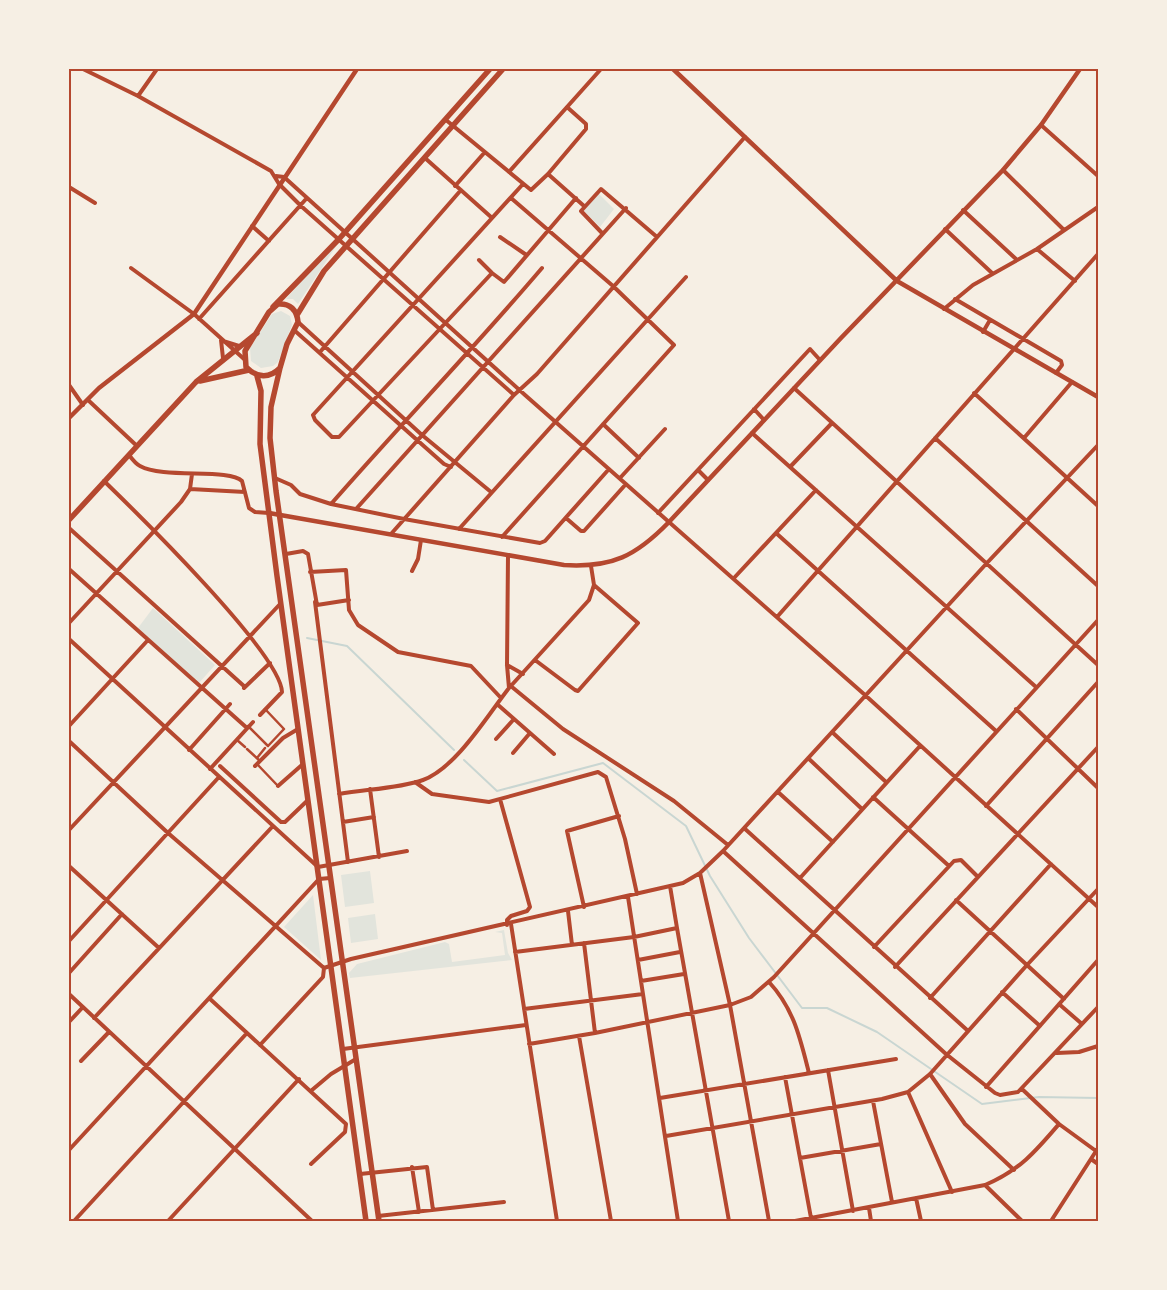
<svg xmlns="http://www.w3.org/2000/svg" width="1167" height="1290" font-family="Jost,sans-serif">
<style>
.green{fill:#e2e4dc}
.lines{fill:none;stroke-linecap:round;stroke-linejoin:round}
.stream{stroke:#c9d6d2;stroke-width:2}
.pedestrian{stroke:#b5482f;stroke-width:2.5}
.minor{stroke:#b5482f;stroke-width:4}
.tertiary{stroke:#b5482f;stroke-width:4.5}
.primary{stroke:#b5482f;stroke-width:5.5}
.neatline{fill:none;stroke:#b5482f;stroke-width:2}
</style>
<rect width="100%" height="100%" fill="#f6efe4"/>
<path class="green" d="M598,193l16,16 -14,18 -17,-17z
M335,243l2,2 -39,59 -5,-5h-7z
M281,311l9,5 2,9 -14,37 -5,4 -12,2 -10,-7 -1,-13 22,-34z
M153,608l62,57 -16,18 -61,-55z
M370,871l4,32 -29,4 -4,-32z
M313,895l8,65 -37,-33z
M375,914l3,25 -27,4 -3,-25z
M504,930l4,23 4,7 -162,18 -1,-5 8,-9 88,-22 4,2 3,18 53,-7 -3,-22 -7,-1z"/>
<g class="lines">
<path class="stream" d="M307,638l40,8 107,104
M464,760l33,31 106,-28 83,63 24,50 39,62 53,70h25l50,24 105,72 57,-7 59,1"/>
<path class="pedestrian" d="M248,726l20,20 16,-17 -19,-20
M237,740l8,7
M247,749l13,12
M257,758l8,-10
M257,764l21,22"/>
<path class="minor" d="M83,69l55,27 133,75 8,13 22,22 213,189
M138,96l19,-27
M446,120l85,70 17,-16 38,-45v-5l-19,-17
M1041,125l57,51
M425,158l66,59
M1003,170l61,60
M509,172l92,-103
M548,174l36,32
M276,176l8,1 241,218 340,300 233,212
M455,186l30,-34
M69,187l26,16
M963,210l53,49
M252,226l17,15
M945,229l47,44
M602,233l-21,-22 20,-22 56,48
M500,237l25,17
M1037,249l38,32
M479,260l13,13 12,9 72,-84
M131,268l63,46 50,45
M492,273l-153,164h-7l-17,-17 -2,-5 210,-231
M955,299l106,62 1,4 -6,8
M944,309l29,-24 64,-36 61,-42
M199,319l107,-120
M298,322l124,113 69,57
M294,330l123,110 27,24 7,3
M983,332l7,-12
M221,340l2,18
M223,341l16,5
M320,352l141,-162
M69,385l14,20
M794,388l304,277
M974,393l124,113
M88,400l49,46
M754,409l10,11
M603,424l36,34
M752,433l284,254
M935,438l163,148
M1024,438l48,-56
M129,455c3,4 7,9 11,11 23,13 89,2 102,15l7,27 6,4 14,1
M790,467l42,-44
M698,470l10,10
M275,478l16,7 9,9 31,10 73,15 136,24 5,-2 64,-72
M620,478l45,-49
M104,481c33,32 177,173 178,211l-22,23
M190,489l55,3
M331,504c70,-80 143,-156 211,-236
M356,509l270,-301
M658,513l152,-164 10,11
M566,518l15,13h3l42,-47
M69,528l176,159
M459,529l227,-252
M776,533l220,198
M391,534l123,-139 23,-21 208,-237
M502,537l172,-192 -61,-59 -102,-88
M286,554l17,-3 5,3 9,51 32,-5
M508,555l-1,110 2,23 80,-88 5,-15
M69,569l178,159
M412,571l6,-12 3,-19
M310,572l36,-2 3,40 9,15 40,27 73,14 30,32
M734,578l82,-88
M315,602l33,260
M777,617l321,-363
M69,623l112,-121 9,-13 2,-15
M69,639l249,228 89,-16
M535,660l40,30 3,1 60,-68 -44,-38 -3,-19
M507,665l16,9
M512,687l51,42 111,72 54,44
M244,688l26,-25
M497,704l57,50
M1016,709l82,79
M69,726l79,-86
M832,732l54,50
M496,739l18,-20
M69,741l99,92 156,135
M189,750l41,-46
M513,753l17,-20
M808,758l54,51
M220,766l61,56h4l23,-22
M255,766l28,-28 15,-9
M210,769l43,-47
M415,782l17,12 57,8 109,-30 8,5 19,62 12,55
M278,786l25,-22
M370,789l9,68
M778,792l55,50
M339,794c27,-5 58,-5 84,-14 33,-12 64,-64 86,-92
M873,797l76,69
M500,799l30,108 -3,4 -16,5 -4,4v5
M986,806l112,-124
M343,822l31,-5
M744,828l223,202
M69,830l212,-227
M723,851l223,203 49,39 5,2 18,-3 80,-85
M69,866l90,82
M700,873l30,132 39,216
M800,878l120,-132
M628,897l50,324
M956,900l108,99
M584,907l-17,-76 52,-15
M568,911l4,34
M511,924l46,297
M677,928l52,293
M69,941l150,-164
M584,943l11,90
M874,947l80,-86 7,-1 17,17
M515,952l119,-15 43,-9 -7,-42
M638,960l42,-8
M895,967l203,-220
M324,968l27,-9 319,-73 13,-3 17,-10 23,-22 263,-287 112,-119
M69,973l53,-59
M641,981l43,-7
M769,982c25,27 31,56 40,91
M1002,992l38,34
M69,994l243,227
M209,998l137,126 -1,8 -34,32
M930,998l121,-134
M1059,1004l23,20
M524,1009l119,-15
M94,1018l179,-192
M69,1022l14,-15
M579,1036l32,185
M529,1044l66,-11 135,-28 21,-8 23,-20 324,-357
M260,1045l63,-68 1,-9
M343,1049l183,-24
M1057,1053l22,-1 19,-6
M81,1061l28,-29
M828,1070l25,141
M930,1074l35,50 49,46
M785,1077l26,141
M986,1087l112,-127
M1022,1089l37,35 37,27
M312,1090l19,-16 25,-15
M908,1092l44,100
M660,1098l236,-39
M873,1101l19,101
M666,1136l216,-37 26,-7 22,-18 97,-109 71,-76
M69,1150l250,-271 11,-1
M800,1158l81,-14
M1091,1159l7,5
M412,1167l7,45
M360,1174l67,-7 6,43
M985,1185l37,36
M916,1198l5,23
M869,1208l2,13
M378,1216l126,-14
M74,1221l173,-188
M168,1221l131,-142
M795,1221l190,-36c34,-14 51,-34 74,-61
M1051,1221l47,-73"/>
<path class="tertiary" d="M673,69l224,212 201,116
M69,418l30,-30 95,-74 163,-245
M269,513l295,52c48,3 72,-9 105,-43l172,-184 162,-168 38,-45 39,-56"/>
<path class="primary" d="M278,304c12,-1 19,6 20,18l-11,22 -7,24c-11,11 -23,10 -34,-1l-1,-16 24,-39z
M273,307l66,-68 151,-170
M297,315l27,-44 179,-202
M280,368l-9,39 -1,31 6,53 103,730
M257,376l4,15 -1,53 17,132 89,645
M200,381l49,-11
M69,520l127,-138 61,-49"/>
</g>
<rect width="1167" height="1290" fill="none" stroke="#f6efe4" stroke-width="140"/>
<rect x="70" y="70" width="1027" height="1150" class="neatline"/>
</svg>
